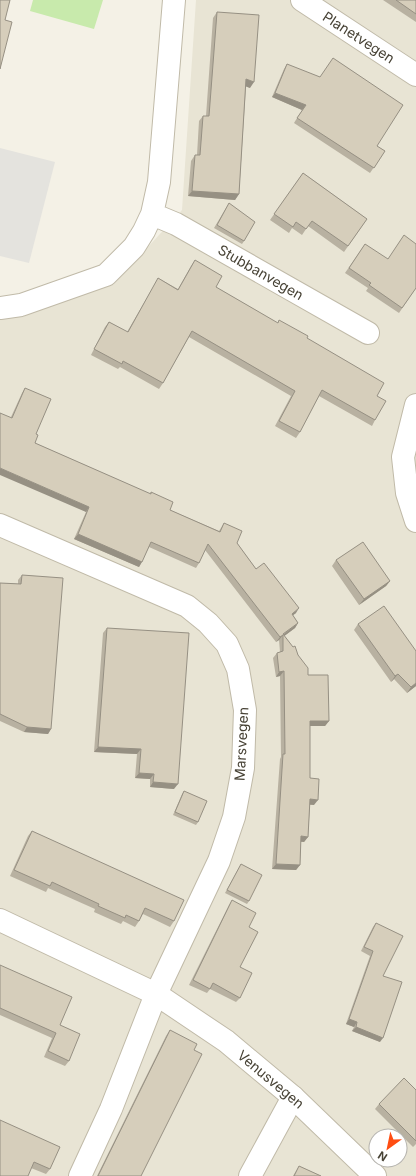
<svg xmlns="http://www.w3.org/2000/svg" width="416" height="1176" font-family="Inter,sans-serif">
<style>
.residential{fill:#e8e4d4;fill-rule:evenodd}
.park{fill:#c8eaac}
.parking{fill:#e4e3de}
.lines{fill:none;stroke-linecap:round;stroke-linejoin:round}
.minor-casing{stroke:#c0baa8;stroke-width:24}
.tertiary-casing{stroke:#c0baa8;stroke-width:24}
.minor{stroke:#fff;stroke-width:22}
.tertiary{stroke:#fff;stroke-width:22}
.wall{fill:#b8b1a1}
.shaded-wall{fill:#969083}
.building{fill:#d6cebb;stroke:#969083}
.labels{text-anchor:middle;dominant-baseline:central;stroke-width:4;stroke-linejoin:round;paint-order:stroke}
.street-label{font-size:14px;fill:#474235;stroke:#fff}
</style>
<rect width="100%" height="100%" fill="#f4f1e6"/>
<path class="residential" d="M196,0h220v1176h-416v-859l113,-32 69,-75zM376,1136h24v24h-24z"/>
<path class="park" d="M33,0h70l-9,29 -64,-18z"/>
<path class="parking" d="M0,148l55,14 -26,101 -29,-7z"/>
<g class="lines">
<g class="minor-casing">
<path id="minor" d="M302,0l114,75
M152,214l24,10 192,109
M0,308l21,-3 85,-30 28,-28 10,-16 8,-17 7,-32 15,-182
M416,405l-13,52 4,36 9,28
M0,525l187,81 21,17 19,21 11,25 7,41 -2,58 -9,49 -15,44 -63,133 -45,115 -31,67
M250,1176l43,-79"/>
</g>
<g class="tertiary-casing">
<path id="tertiary" d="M0,920l156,74 70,47 67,56 82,79"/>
</g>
<use href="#minor" class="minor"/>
<use href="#tertiary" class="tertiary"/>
</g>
<path class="wall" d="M383,0h33v22z
M217,12l33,76 -4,-2 -7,108 -4,6 -47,-4 3,-35 4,-6h2l2,-34 4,-5h3l7,-98z
M287,64l90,82 8,5 -15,22 -76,-50 8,-13 -30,-13 12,-28z
M303,173l64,46 -23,33 -36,-26 -6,9 -10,-7 -3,5 -19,-13z
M229,203l15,38 -2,3 -28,-16z
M365,244l51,44 -17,25 -33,-22 2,-3 -23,-15z
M195,260l21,27 61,36 30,15 70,58 -2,24 -3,6 -53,-30 -19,36 -4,6 -21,-12 16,-30 -102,-59 -26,46 -4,6 -39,-22 -2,2 -27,-14 14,-28 4,-5 18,10 28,-48 3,-6 20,11 13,-23z
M25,388l11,46 -1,9 115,51 1,-2 19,18 49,21 5,-8 13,20 19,26 40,44 -3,2 5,8 -3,5 -11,8 14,19 31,66 -4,5h-15v52l4,27h-4l-2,32 -4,5h-3l-1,23 -4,5 -24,-1 8,-110 1,-2 -1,-81 -4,1 -3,-19 4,-5 3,-1 -1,-12 -3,2 -71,-92 -6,13 -3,5 -47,-21 -10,20 -65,-28 12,-27 -75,-95 11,-24z
M336,560l54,21 -4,5 -27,19 -27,-39z
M22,575l29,154 -3,5 -24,-2 -24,-11v-138l18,1v-4z
M358,624l58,62 -9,7 -13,-14 -3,3 -37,-52z
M107,628l67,161 -24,-2v-8l-15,-1 2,-24 -43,-2 9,-119z
M184,791l14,31 -2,3 -23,-10 9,-21z
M32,831l142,90 -4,6 -27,-13 -4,7 -4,6 -12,-6 -2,3 -27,-12 1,-3 -47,-21 -2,4 -36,-16 18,-40z
M241,864l8,37 -2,3 -22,-11z
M232,900l17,27 -9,40v31l-4,4 -26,-13 -3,4 -18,-8 40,-80z
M376,923l7,53 -3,66 -28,-11 2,-4 -8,-3 24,-68 -9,-5 12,-24z
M0,965l60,60 9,36 -4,5 -21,-9 8,-19 -52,-23z
M170,1030l24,20 -53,126h-44l69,-140z
M416,1090v54l-3,3 -38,-38 4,-5z
M0,1120l50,49 -4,5 -15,-6z
M299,1166l22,10h-28z"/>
<path class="shaded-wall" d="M246,79l8,3 -4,6 -8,-3z
M275,93l31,12 -4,5 -30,-13z
M192,191l47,3 -4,6 -47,-4z
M0,468l89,39 -3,5 -86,-37z
M78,534l64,28 -3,5 -65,-28z
M390,581l-4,5 -27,19 5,-6z
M299,608l-3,5 -8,6 4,-5z
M298,623l-3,5 -12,9v-2z
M283,635l-4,5 -3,2 4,-5z
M284,671l-4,5 -4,1 3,-5z
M398,674l-4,5 -3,3 4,-6z
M416,683v3l-9,7 4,-6z
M310,721h19l-4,5h-18z
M27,727l24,2 -3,5 -24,-2z
M98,747l43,2 -4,5 -43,-2z
M139,773l15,1 -4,5 -15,-1z
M153,782l25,2 -4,5 -24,-2z
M310,799l8,1 -4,5 -7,-1z
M301,836l7,1 -4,5 -6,-1z
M276,864l24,1 -4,5 -24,-1z
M349,1019l8,3 -3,5 -8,-3z
M356,1027l27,11 -3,4 -28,-11z"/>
<path class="building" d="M0,0h10l-5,20 7,2 -12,47z
M396,0h20v14z
M217,12l42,3 -5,67 -8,-3 -7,115 -47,-3 3,-36h5l3,-39h6z
M333,58l70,47 -26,41 8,5 -11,17 -77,-50 9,-13 -31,-12 12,-29 33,13z
M303,173l64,46 -19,27 -36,-25 -6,8 -10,-7 -3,5 -19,-13z
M229,203l26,19 -11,19 -27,-16z
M404,235l12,9v44l-14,20 -33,-23 2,-2 -22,-15 16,-24 23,15z
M195,260l27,16 -6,11 62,36 1,-3 29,16 -1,2 77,45 -7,13 9,5 -11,19 -53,-30 -22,42 -21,-11 16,-30 -103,-60 -29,52 -40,-22 -1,3 -28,-15 15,-27 19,10 30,-54 20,12z
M25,388l26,11 -15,35 2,1 -3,8 116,51v-2l22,10 -3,8 50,22 4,-9 18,8 -5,12 19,26 8,-6 35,45 -7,6 6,9 -15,11 10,13 2,-1 3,9 10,13v7h20l1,46h-19v57l9,1 -1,21 -8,-1 -2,38 -7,-1 -1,29 -24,-1 7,-110h2l-1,-83 -5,1 -2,-19 6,-2v-16l-3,2 -72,-93 -9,19 -48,-21 -9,20 -64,-28 11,-27 -89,-39v-55l12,5z
M363,542l27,39 -26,18 -28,-39z
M22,575l41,3 -12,151 -24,-2 -27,-13v-131l21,1z
M384,606l32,45v32l-5,4 -13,-13 -3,2 -37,-52z
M107,628l82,5 -11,151 -25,-2 1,-8 -15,-1 2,-24 -43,-2z
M184,791l23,10 -9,21 -23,-10z
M32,831l152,69 -10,21 -29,-13 -6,13 -13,-6 -1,3 -27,-12 1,-2 -47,-22 -2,4 -36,-16z
M241,864l21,11 -13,26 -22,-11z
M232,900l24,13 -7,14 9,5 -18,35 12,6 -12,25 -27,-15 -3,6 -17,-9z
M376,923l27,13 -20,40 19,6 -19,56 -27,-11 1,-5 -8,-3 24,-68 -9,-4z
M0,965l72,32 -12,28 20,9 -11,27 -21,-10 8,-18 -56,-25z
M170,1030l27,14 -3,6 8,4 -61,122h-43z
M404,1078l12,12v51l-37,-37z
M0,1120l60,27 -10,22 -16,-7 -6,14h-28z
M299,1166l22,10h-27z"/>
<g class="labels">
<g class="street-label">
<text transform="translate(359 37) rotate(33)">Planetvegen</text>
<text transform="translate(261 272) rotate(30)">Stubbanvegen</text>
<text transform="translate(241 744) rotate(-87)">Marsvegen</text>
<text transform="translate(271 1079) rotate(40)">Venusvegen</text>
</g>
</g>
<g transform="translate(388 1148) rotate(213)"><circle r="19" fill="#ffffff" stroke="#b5b3ae"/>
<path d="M0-3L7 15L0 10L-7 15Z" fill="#ff4d12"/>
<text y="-6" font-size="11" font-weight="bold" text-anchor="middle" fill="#474235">N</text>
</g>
</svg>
